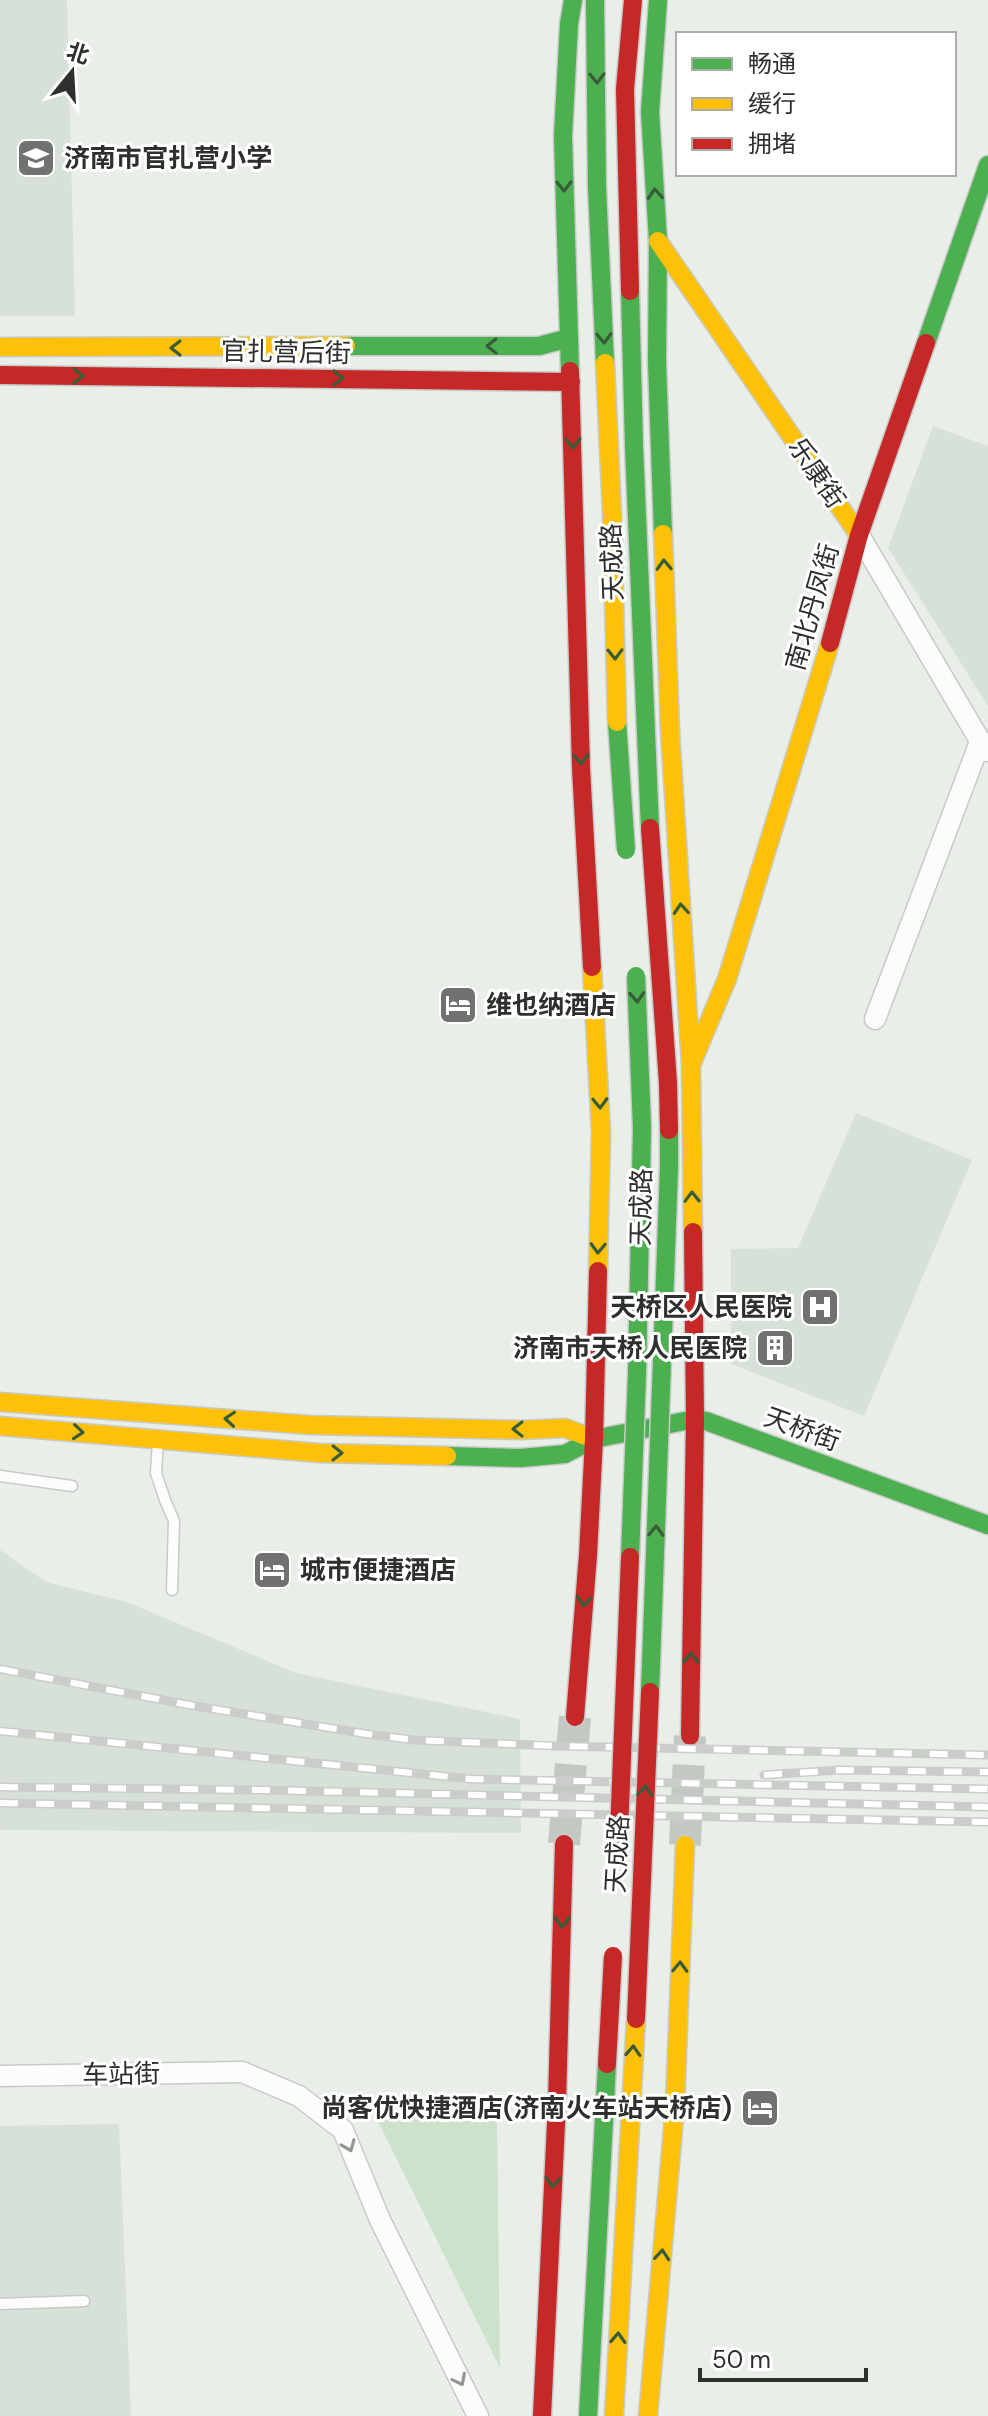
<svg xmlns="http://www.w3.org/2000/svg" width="988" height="2416" font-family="'DM Sans','Noto Sans SC',sans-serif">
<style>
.built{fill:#d7e1d7}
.park{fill:#cde2cb}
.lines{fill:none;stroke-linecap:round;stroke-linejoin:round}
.primary-tunnel{stroke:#c3c8c3;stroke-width:32;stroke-dasharray:32 16;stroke-linecap:butt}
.lane-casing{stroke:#c7cac7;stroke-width:13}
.street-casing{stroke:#c7cac7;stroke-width:23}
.fast-casing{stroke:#c7cac7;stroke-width:21}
.slow-casing{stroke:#c7cac7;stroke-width:21}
.jam-casing{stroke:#c7cac7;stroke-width:21}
.lane{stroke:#fcfcfc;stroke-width:10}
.street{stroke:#fcfcfc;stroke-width:20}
.fast{stroke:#4caf50;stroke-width:18}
.slow{stroke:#ffc107;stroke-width:18}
.jam{stroke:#c62828;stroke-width:18}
.rail-casing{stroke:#cbcdcb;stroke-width:9}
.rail{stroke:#fff;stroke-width:6;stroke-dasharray:18;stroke-linecap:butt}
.fast-bridge-casing{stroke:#c7cac7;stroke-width:21;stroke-linecap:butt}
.slow-bridge-casing{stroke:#c7cac7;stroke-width:21;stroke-linecap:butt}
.jam-bridge-casing{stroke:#c7cac7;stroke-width:21;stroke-linecap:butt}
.fast-bridge{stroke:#4caf50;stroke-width:18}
.slow-bridge{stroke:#ffc107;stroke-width:18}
.jam-bridge{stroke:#c62828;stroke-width:18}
.oneway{stroke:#385c39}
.oneway2{stroke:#949694}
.labels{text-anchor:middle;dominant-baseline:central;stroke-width:6;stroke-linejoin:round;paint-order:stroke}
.poi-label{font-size:26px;font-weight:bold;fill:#2d302d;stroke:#fff;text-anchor:start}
.street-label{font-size:26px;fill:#2d302d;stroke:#fff}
</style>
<rect width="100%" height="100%" fill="#e9eee9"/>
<path class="built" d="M0,0h67l8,316h-75z
M933,426l55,20v260l-100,-158z
M856,1113l116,47 -108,256 -133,-52v-115l67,-1z
M0,1550l46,32 81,20 169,71 224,46 1,114 -521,-3z
M119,2124l12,292h-131v-290z"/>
<path class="park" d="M369,2103l128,18 3,247z"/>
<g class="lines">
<path class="primary-tunnel" d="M564,1844l11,-127
M685,1845l5,-109"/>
<g class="lane-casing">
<path id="lane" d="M158,1441l-2,32 9,27 9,21 -2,69
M0,1476l72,10
M0,2304l84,-3"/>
</g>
<g class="street-casing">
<path id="street" d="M859,535l127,216
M875,1019l105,-277
M0,2076l242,-4 57,24 44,34 37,90 98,196"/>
</g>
<g class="fast-casing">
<path id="fast" d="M658,0l-8,112 8,129 -1,121 6,172
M926,343l62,-178
M346,346h193l30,-8
M570,371l-7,-235 6,-112 4,-24
M447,1456l74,2 44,-4 29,-15 101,-20 11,2 282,104"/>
</g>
<g class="slow-casing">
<path id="slow" d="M658,241l201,294
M0,347l346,-1
M663,534l7,197 21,334 2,167
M592,967l9,165 -3,139
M691,1065l36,-86 103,-336
M0,1402l310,23 211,5 44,-2 29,11
M0,1426l319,27 128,3
M648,2416l27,-310 10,-261"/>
</g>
<g class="jam-casing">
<path id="jam" d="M570,371l11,397 11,199
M0,375l571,7
M830,643l29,-108 67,-192
M575,1717l13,-162 6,-116 4,-168
M690,1736l5,-317 -2,-187
M542,2416l15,-313 7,-259"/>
</g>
<use href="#lane" class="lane"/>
<use href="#street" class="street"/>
<use href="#fast" class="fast"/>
<use href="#slow" class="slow"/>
<use href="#jam" class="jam"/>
<g class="rail-casing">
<path id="rail" d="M0,1669l189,36 178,29 47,6 141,6 433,9
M0,1731l471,48 517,10
M764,1775l76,-5 148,2
M0,1787l264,3 724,17
M0,1803l988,19"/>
</g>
<use href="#rail" class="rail"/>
<g class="fast-bridge-casing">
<path id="fast-bridge" d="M595,0l2,187 8,176
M630,291l4,155 16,382
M617,722l9,128
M630,1557l7,-183 5,-246 -6,-152
M650,1692l19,-524v-38
M588,2416l19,-352"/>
</g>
<g class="slow-bridge-casing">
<path id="slow-bridge" d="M605,363l7,151 5,208
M614,2416l22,-397"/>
</g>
<g class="jam-bridge-casing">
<path id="jam-bridge" d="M630,291l-5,-202 8,-89
M650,828l18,255 1,47
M618,1857l12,-300
M636,2019l14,-327
M607,2064l6,-108"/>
</g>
<use href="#fast-bridge" class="fast-bridge"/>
<use href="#slow-bridge" class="slow-bridge"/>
<use href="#jam-bridge" class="jam-bridge"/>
</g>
<defs><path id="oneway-chevron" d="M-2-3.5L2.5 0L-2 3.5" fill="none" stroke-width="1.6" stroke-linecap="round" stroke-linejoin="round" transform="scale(2)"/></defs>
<g class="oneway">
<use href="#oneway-chevron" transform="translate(597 78) rotate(89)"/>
<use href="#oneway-chevron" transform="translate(564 186) rotate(89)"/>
<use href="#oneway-chevron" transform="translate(655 194) rotate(-94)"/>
<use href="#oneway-chevron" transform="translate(604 338) rotate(88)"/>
<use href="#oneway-chevron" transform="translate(492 346) rotate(180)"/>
<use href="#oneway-chevron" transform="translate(176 348) rotate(180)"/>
<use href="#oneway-chevron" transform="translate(78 376) rotate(1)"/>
<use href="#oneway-chevron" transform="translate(338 378) rotate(1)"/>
<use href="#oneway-chevron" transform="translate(573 443) rotate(88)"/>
<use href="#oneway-chevron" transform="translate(664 565) rotate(-92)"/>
<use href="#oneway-chevron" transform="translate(615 654) rotate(89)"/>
<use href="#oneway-chevron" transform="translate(581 759) rotate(88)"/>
<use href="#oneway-chevron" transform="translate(681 909) rotate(-94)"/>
<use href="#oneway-chevron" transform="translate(637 997) rotate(87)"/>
<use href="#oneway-chevron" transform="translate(600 1103) rotate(88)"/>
<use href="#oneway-chevron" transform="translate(692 1197) rotate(-91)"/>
<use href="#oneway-chevron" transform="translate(598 1248) rotate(92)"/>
<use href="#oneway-chevron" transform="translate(230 1419) rotate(-176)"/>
<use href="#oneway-chevron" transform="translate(518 1429) rotate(180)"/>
<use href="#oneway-chevron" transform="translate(78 1432) rotate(5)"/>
<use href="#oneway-chevron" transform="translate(337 1453) rotate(1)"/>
<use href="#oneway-chevron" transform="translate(656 1531) rotate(-88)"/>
<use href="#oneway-chevron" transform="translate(584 1601) rotate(95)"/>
<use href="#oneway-chevron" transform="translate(691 1658) rotate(-89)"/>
<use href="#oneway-chevron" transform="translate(645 1791) rotate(-87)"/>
<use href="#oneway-chevron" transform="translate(562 1922) rotate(92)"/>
<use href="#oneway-chevron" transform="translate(680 1967) rotate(-88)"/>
<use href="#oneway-chevron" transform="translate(633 2051) rotate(-87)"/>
<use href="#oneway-chevron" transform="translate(553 2182) rotate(93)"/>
<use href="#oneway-chevron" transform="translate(662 2255) rotate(-85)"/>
<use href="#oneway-chevron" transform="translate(618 2338) rotate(-87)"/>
</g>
<g class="oneway2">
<use href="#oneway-chevron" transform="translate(349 2146) rotate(68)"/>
<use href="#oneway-chevron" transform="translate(460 2380) rotate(63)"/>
</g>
<defs>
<g id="school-square" transform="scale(2)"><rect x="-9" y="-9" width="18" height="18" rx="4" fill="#6f726f" stroke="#fff"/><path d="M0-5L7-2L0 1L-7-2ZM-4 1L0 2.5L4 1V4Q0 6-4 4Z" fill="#fff"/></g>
<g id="hotel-square" transform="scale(2)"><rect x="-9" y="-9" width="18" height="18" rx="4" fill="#6f726f" stroke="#fff"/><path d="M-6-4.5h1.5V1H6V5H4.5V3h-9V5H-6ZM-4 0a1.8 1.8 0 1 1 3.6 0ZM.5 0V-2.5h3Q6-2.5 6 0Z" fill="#fff"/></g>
<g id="hospital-square" transform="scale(2)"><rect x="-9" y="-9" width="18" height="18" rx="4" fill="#6f726f" stroke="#fff"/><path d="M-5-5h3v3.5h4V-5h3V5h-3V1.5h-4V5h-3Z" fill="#fff"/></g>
<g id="building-square" transform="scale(2)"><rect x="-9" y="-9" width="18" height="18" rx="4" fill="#6f726f" stroke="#fff"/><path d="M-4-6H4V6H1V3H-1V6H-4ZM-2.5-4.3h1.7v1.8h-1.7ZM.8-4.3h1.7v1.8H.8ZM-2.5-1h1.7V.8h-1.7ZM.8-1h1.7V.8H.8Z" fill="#fff"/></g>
</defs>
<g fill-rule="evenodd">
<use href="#school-square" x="36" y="158"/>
<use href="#hotel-square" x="458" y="1005"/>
<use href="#hospital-square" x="820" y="1307"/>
<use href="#building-square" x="775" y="1348"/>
<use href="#hotel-square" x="272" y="1570"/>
<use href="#hotel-square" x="760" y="2108"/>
</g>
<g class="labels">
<g class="poi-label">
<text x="64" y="158">济南市官扎营小学</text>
<text x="486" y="1005">维也纳酒店</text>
<text x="792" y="1307" text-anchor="end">天桥区人民医院</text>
<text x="747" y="1348" text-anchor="end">济南市天桥人民医院</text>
<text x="300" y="1570">城市便捷酒店</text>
<text x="732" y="2108" text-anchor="end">尚客优快捷酒店(济南火车站天桥店)</text>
</g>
<g class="street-label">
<text transform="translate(286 352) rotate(1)">官扎营后街</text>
<text transform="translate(817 473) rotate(56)">乐康街</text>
<text transform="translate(612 562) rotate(-92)">天成路</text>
<text transform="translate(812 607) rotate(-74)">南北丹凤街</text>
<text transform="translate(641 1207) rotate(-89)">天成路</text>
<text transform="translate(802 1429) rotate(20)">天桥街</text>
<text transform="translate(617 1854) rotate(-87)">天成路</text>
<text transform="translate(121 2074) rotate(-1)">车站街</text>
</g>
</g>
<rect x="676" y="32" width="280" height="144" fill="#ffffff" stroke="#abacab" stroke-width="2"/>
<rect x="692" y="58" width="40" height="12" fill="#4caf50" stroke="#abacab" stroke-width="2"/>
<text x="748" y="72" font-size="24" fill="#2d302d">畅通</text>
<rect x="692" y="98" width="40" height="12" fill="#ffc107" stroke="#abacab" stroke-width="2"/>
<text x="748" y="112" font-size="24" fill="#2d302d">缓行</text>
<rect x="692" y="138" width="40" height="12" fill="#c62828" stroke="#abacab" stroke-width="2"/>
<text x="748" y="152" font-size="24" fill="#2d302d">拥堵</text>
<g transform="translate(72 72) rotate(18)" stroke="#ffffff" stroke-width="6" paint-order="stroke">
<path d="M0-6L14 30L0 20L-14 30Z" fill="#2d302d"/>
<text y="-12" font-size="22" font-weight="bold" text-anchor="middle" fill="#2d302d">北</text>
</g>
<path d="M700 2368v12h166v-12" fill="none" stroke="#2d302d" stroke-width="4"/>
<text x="712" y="2368" font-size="24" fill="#2d302d" stroke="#ffffff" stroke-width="6" paint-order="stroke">50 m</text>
</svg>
